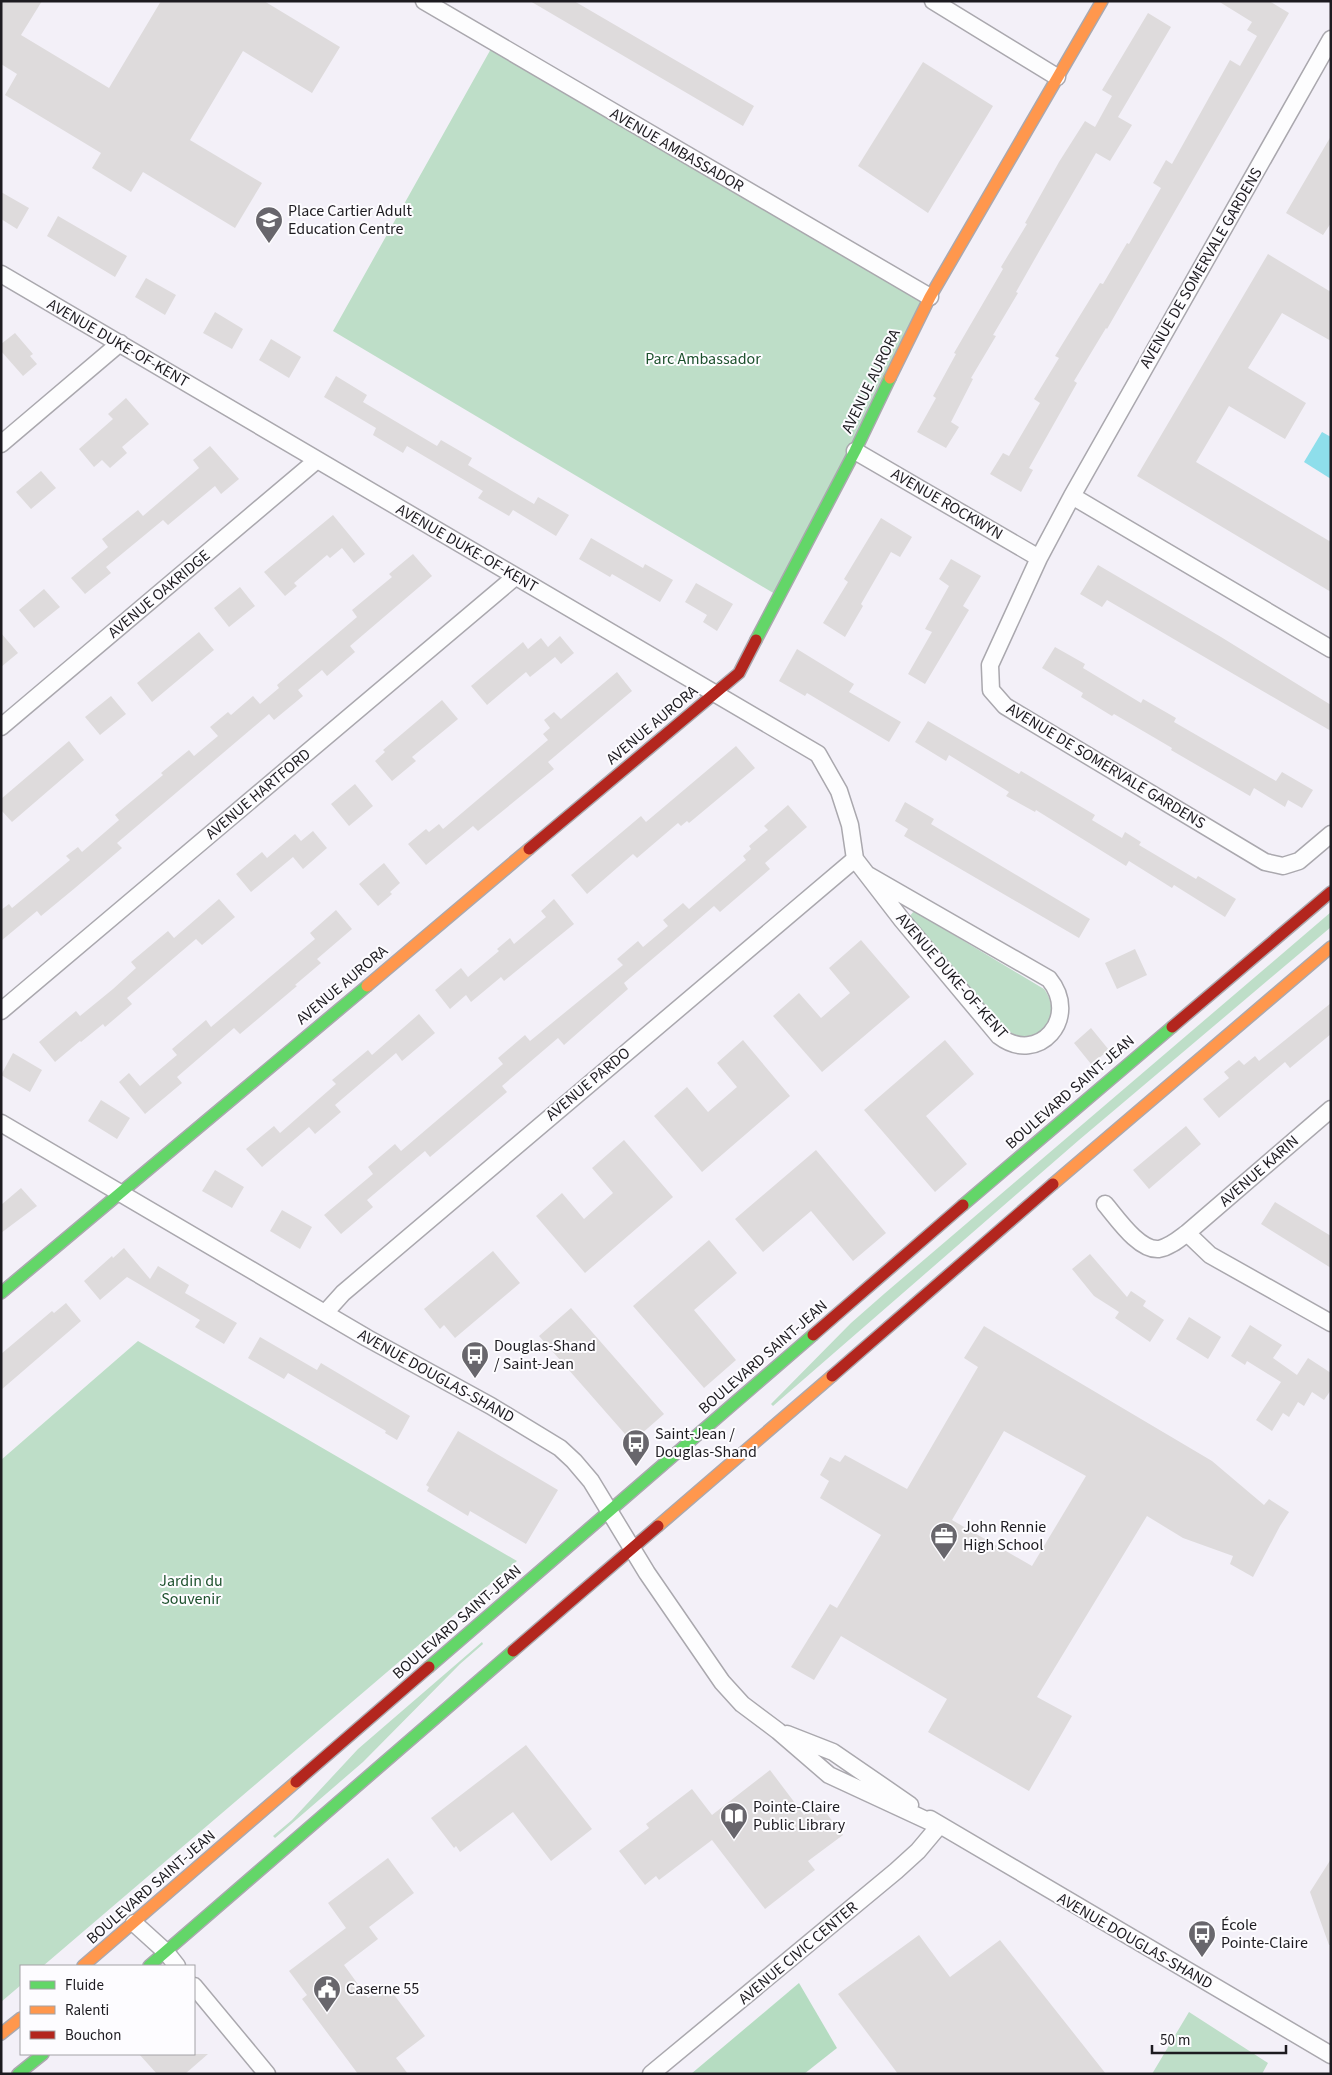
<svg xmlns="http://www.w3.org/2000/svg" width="1332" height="2075" font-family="'Source Sans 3',sans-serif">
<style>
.green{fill:#bedec8}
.forest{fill:#b5dcc1}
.water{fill:#8edeeb}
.building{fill:#dedbdc;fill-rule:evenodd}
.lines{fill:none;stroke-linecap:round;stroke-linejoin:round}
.street-casing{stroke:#aaa8ae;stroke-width:19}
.fast-casing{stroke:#aaa8ae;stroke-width:14}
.slow-casing{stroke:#aaa8ae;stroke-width:14}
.jam-casing{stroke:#aaa8ae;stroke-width:14}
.street{stroke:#fdfdfe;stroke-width:16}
.fast{stroke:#63d668;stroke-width:11}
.slow{stroke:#ff974d;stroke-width:11}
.jam{stroke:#b3261e;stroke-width:11}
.labels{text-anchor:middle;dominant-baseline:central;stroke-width:4;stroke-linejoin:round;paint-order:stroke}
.street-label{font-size:16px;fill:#1d1b20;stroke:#fdfcff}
.poi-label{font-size:16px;fill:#1d1b20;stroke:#fdfcff;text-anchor:start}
.park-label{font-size:16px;fill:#1d512d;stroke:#fdfcff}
</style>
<rect width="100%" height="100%" fill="#f3f0f8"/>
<path class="green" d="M492,47l438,250 -150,300 -447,-266z
M914,911l130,78c22,30 -10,63 -39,40l-96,-112z
M1331,912v15l-252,213 -306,266 -2,-2 80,-81 33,-29z
M138,1341l379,220 -474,405h-22v19l-20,17v-542z
M482,1642l1,2 -23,20 -97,98 -88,76 -2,-2 19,-16 66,-71z
M1189,2012l79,51 -6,11h-110z"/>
<path class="forest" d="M799,1983l38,65 -33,26h-113z"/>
<path class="water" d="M1322,432l9,5v42l-27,-17z"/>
<path class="building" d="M1,1h41l-21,34 88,53 52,-87h103l76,46 -28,46 -69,-42 -53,89 72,43 -27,45 -92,-56 -12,20 -39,-24 9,-15 -96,-58 12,-21 -16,-10z
M530,1h44l180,105 -11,20z
M1218,1h51l20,12 -182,316 -1,-1 -32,53 3,2 -48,85 4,2 -12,22 -31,-18 13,-21 6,3 31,-53 -6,-4 25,-41 -4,-2 45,-73 3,1 24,-41 2,1 32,-56 -8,-5 13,-23 6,4 58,-104 10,6 17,-30 -10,-6 5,-8z
M1148,13l23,14 -53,90 14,8 -22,36 -14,-8 -55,95 -25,44 2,1 -25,42 3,1 -25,42 2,1 -22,43 8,5 -13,21 -29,-16 19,-34 -3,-2 23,-42 -2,-1 49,-84 -2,-2 26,-43 -2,-1 34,-61 26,-41 10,6 17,-31 -10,-6z
M923,62l70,44 -65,107 -70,-47z
M1331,136v87l-8,12 -37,-22z
M1,192l28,16 -12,21 -16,-10z
M58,216l69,40 -12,21 -68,-41z
M1268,254l63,38v49l-49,-28 -34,55 58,35 -21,36 -56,-33 -33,56 135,80v50l-194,-116z
M146,278l30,17 -11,20 -30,-18z
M215,312l28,17 -11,20 -29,-16z
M15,333l18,21 -3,2 7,8 -14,12 -22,-25v-7z
M271,339l30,18 -12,21 -30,-18z
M336,376l31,19 -4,7 74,44 4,-6 31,18 -4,7 66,39 4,-7 31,18 -13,21 -43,-26 -4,6 -31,-18 5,-7 -76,-45 -4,7 -30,-18 3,-7 -52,-31z
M126,398l23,26 -27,23 5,6 -17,15 -8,-8 -8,7 -15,-18 34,-30 -5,-5z
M210,446l29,33 -18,15 -6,-8 -47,39 -5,-5 -57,47 5,6 -26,21 -14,-16 37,-31 -6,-8 36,-29 5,6 56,-48 -6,-8z
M41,471l15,17 -25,21 -15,-17z
M333,515l32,39 -11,9 -12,-15 -12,10 -3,-3 -33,28 3,3 -12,10 -21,-24z
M881,518l31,19 -12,20 -9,-5 -30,52 2,2 -18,31 -22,-14 25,-41 -4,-3z
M591,538l52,30 2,-4 28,16 -13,22 -48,-28 -2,3 -31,-18z
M413,554l19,22 -82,70 5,6 -28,24 -5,-6 -24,20 5,6 -29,24 -5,-6 -152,129 5,5 -47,40 -34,28 -4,-5 -36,30v-31l8,-6 3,4 58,-48 -4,-4 12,-9 4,5 37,-32 -4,-5 48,-40 -2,-2 28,-23 5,6 24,-20 -8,-9 18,-15 3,3 22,-19 7,8 19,-16 -2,-3 80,-68 -5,-7 40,-33 -3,-3z
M951,559l30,17 -18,30 6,4 -44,74 -17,-10 24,-42 -7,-3 24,-43 -10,-7z
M1098,565l123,72 110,68v26l-224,-131 -5,7 -22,-13z
M696,583l37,21 -16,27 -14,-9 4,-7 -22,-13z
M240,587l15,19 -26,21 -15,-19z
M44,589l16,18 -26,21 -15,-18z
M199,632l15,18 -62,52 -15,-19z
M1,633l17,20 -17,14z
M560,636l14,17 -13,11 -6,-7 -25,20 -4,-5 -39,33 -16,-19 52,-44 5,7 13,-11 7,9z
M1055,647l30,17 -2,4 58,35 2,-4 33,19 -2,4 102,59 6,-9 31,18 -11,18 -14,-8 -3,7 -31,-19 -4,8 -79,-46 1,-2 -58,-34 -2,2 -31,-19 2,-4 -41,-25z
M797,649l57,35 -5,8 52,30 -12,20 -82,-49 -2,3 -26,-15z
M617,672l15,19 -84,71 6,7 -76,62 -5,-5 -47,39 -18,-21 18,-15 3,3 10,-8 4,5 105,-89 -5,-6 7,-6 -6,-8 10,-8 7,7z
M111,696l15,18 -26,21 -15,-18z
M442,700l16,19 -46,38 4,4 -24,20 -17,-20 10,-9 -2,-2z
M928,721l91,53 2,-3 74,44 -3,5 30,18 3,-6 16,10 -2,3 57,34 2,-3 38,23 -11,18 -51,-32 -2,3 -43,-27 -3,5 -90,-56 -1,2 -29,-16 3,-4 -60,-37 -3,6 -31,-19z
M69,741l15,19 -72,62 -11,-12v-11z
M736,746l19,22 -66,55 -2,-2 -6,5 -3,-3 -41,35 -4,-4 -46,40 -16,-19 70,-59 5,6z
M355,784l18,22 -24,20 -18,-22z
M905,802l29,17 -3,5 159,95 -11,19 -175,-102 4,-7 -13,-8z
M788,805l19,22 -42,36 5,6 -50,43 -6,-6 -44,38 -46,39 4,6 -64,56 -6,-7 -56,48 5,6 -77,65 -5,-6 -58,49 6,7 -32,27 -17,-19 49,-41 -5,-7 27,-23 6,7 102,-87 -5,-6 27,-23 5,6 93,-76 -6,-6 21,-18 5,6 25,-21 -5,-6 20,-17 6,6 57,-49 -3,-4 8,-7 -2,-3 19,-16 -4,-4z
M313,831l14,17 -24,21 -10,-12 -42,35 -15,-18 26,-22 5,6 28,-24 6,7z
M384,863l16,20 -10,9 2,2 -14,12 -19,-22z
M219,899l16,18 -33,28 -6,-6 -69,59 5,6 -27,23 -2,-3 -22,18 -1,-1 -25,21 -16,-20 37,-31 4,5 33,-27 23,-21 -5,-6 37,-31 6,7z
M554,899l20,25 -70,57 -3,-4 -30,25 -5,-7 -16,14 -15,-19 26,-22 7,9 31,-26 -2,-2 13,-11 4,6 32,-27 -5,-6z
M336,910l16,19 -35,30 4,4 -26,22 2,1 -57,48 -6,-6 -57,49 5,6 -37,31 -26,-32 10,-9 11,13 37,-31 -5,-6 34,-29 5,7 104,-88 -5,-6z
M861,940l49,57 -88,75 -49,-56 26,-23 22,25 29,-25 -21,-25z
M1135,949l12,26 -30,14 -12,-26z
M1331,1003v31l-41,34 -5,-6 -66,56 -16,-19 26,-21 -5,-6 15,-12 5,5 11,-9 4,5z
M419,1014l16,19 -33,28 -6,-8 -61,52 6,7 -26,22 -6,-7 -47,40 -16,-18 28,-23 6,7 56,-49 -4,-4 36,-30 4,5z
M1091,1028l18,22 -18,14 -17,-21z
M743,1040l47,56 -88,76 -48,-56 33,-29 21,25 29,-25 -20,-24z
M945,1040l29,34 -48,42 41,48 -32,28 -71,-82z
M13,1053l29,17 -12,22 -29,-17z
M101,1100l29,18 -13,21 -29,-18z
M1186,1126l15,18 -52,45 -16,-19z
M624,1140l49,57 -88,76 -49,-57 26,-23 22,26 29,-26 -21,-25z
M816,1150l70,83 -33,28 -42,-50 -48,41 -28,-33z
M215,1170l29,17 -12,21 -30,-17z
M21,1188l16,18 -36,27v-28z
M1275,1202l56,34v32l-70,-44z
M282,1210l30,17 -12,22 -30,-18z
M709,1240l28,33 -43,37 42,50 -32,28 -71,-82z
M124,1248l26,31 8,-13 31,19 -4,8 52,30 -13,21 -29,-17 5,-7 -73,-43 -27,23 -16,-19 28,-25 1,2z
M493,1251l27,32 -65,55 -11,-13 -4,4 -16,-20z
M1090,1254l37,43 4,-6 15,10 -3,5 21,14 -14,22 -35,-24 4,-6 -25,-16 -22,-27z
M66,1303l15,18 -80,69v-36l51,-43 2,2z
M571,1308l93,106 -32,28 -93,-106z
M1189,1317l32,20 -13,22 -32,-20z
M1250,1325l32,20 -9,13 24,17 11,-17 23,15v17l-7,10 -12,-8 -8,14 -6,-4 -9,15 -6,-4 -11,18 -16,-11 25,-38 -34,-21 -2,4 -14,-9z
M984,1326l228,135 52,44 5,-6 20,13 -9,14 -27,51 -23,-13 3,-8 -50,-18 -36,-22 -110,181 35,19 -43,75 -101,-59 19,-33 -106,-63 -27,44 -23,-13 39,-63 7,4 44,-73 -61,-37 9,-17 -9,-6 10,-18 10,5 5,-7 62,34 71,-122 -14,-9zM1004,1431l82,45 -54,90 -80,-46z
M260,1337l57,33 4,-7 89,53 -13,24 -12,-7 1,-2 -98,-58 -4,6 -36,-21z
M458,1431l100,59 -32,54 -56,-33 -2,5 -41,-25 2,-4 -3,-2z
M526,1745l66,84 -41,32 -38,-49 -53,40 -4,-6 -2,2 -23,-30z
M770,1770l34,45 7,-6 6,7 7,-6 19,25 -35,26 7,9 -50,39 -53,-69 -53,40 -3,-4 -11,9 -26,-34 30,-23 -3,-4 46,-35 20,26z
M388,1858l26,35 -45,34 9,12 -34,26 24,33 18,-14 39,52 -29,22 12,16h-50l-56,-75 5,-4 -18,-24 57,-43 -18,-25z
M1331,1859v86h-2l-19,-53z
M919,1935l31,42 50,-37 106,134h-208l-60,-80z
M139,2054h69l-23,20h-28z"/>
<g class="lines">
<g class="street-casing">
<path id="street" d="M424,1l506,296
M933,1l124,76
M1331,39l-259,457 -33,62 -49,107 1,25 14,16 260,156 18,4 16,-5 32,-27
M1,274l817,480 21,37 11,34 5,34 47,61 97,116c39,30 82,-18 50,-57l-181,-104
M1,444l119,-101
M855,451l184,107
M1072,496l259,153
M1,727l316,-267
M1,1011l514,-434
M1,1123l366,215 124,68 69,42 14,13 17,20 56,92 75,109 20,22 36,27 51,44 110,51
M1105,1204c12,14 34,47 54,45 11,-2 20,-10 28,-16l144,-124
M1187,1233l23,22 121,68
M325,1313l18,-20 512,-434
M787,1734l46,18 77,53
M930,1819l401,236
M134,1923l32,29 11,14
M194,1986l73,88
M651,2074l245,-203 22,-20 21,-25"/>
</g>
<g class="fast-casing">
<path id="fast" d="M756,640l99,-189 35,-73
M963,1205l209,-178
M1,1293l366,-307
M429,1667l384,-332
M149,1966l364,-315
M18,2074l25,-20"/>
</g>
<g class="slow-casing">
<path id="slow" d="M890,378l40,-81 172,-296
M367,986l162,-137
M1053,1184l278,-237
M658,1526l174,-150
M83,1966l213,-184
M1,2034l20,-16"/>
</g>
<g class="jam-casing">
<path id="jam" d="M529,849l210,-176 17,-33
M1172,1027l159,-135
M813,1335l150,-130
M832,1376l221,-192
M513,1651l145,-125
M296,1782l133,-115"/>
</g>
<use href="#street" class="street"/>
<use href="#fast" class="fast"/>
<use href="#slow" class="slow"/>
<use href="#jam" class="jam"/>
</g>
<defs>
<g id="school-pin" transform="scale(1.4375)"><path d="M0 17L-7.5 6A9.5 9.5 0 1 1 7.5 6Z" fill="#68666c" stroke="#fdfcff"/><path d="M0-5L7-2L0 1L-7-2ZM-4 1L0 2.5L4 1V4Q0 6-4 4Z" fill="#fff"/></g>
<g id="bus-pin" transform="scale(1.4375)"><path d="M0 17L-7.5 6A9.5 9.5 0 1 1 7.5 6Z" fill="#68666c" stroke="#fdfcff"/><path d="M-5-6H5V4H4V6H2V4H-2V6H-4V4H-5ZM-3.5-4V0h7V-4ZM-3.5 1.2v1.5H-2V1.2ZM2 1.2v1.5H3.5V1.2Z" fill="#fff"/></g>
<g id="office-pin" transform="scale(1.4375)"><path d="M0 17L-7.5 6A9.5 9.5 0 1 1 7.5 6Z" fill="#68666c" stroke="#fdfcff"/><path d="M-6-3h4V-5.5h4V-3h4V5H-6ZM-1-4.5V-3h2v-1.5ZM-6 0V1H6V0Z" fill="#fff"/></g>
<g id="library-pin" transform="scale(1.4375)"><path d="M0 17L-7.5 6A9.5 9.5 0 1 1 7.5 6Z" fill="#68666c" stroke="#fdfcff"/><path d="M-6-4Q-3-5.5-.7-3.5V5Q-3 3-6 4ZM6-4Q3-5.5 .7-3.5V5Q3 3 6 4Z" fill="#fff"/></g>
<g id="civic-pin" transform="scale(1.4375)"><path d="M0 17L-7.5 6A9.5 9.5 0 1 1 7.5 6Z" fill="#68666c" stroke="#fdfcff"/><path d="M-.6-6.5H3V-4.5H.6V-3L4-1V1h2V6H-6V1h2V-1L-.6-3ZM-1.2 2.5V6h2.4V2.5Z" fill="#fff"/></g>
</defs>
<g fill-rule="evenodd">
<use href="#school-pin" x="269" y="220"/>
<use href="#bus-pin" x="475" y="1355"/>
<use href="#bus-pin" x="636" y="1443"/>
<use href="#office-pin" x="944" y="1536"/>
<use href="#library-pin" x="734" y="1816"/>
<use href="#bus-pin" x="1202" y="1934"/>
<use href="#civic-pin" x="327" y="1989"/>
</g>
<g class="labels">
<g class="street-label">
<text transform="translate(677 150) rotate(30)">AVENUE AMBASSADOR</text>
<text transform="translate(1201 268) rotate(-60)">AVENUE DE SOMERVALE GARDENS</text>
<text transform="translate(118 343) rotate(30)">AVENUE DUKE-OF-KENT</text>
<text transform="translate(871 381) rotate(-64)">AVENUE AURORA</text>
<text transform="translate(947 504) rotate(30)">AVENUE ROCKWYN</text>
<text transform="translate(467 548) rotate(30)">AVENUE DUKE-OF-KENT</text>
<text transform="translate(159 594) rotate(-40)">AVENUE OAKRIDGE</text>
<text transform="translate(652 725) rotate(-40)">AVENUE AURORA</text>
<text transform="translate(1106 766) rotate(31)">AVENUE DE SOMERVALE GARDENS</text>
<text transform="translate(258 794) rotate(-40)">AVENUE HARTFORD</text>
<text transform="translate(952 976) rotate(49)">AVENUE DUKE-OF-KENT</text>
<text transform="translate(342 985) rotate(-40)">AVENUE AURORA</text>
<text transform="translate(588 1084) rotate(-40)">AVENUE PARDO</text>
<text transform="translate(1070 1092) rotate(-41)">BOULEVARD SAINT-JEAN</text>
<text transform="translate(1259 1171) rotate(-41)">AVENUE KARIN</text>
<text transform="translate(763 1357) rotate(-41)">BOULEVARD SAINT-JEAN</text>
<text transform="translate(436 1376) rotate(29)">AVENUE DOUGLAS-SHAND</text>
<text transform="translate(457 1622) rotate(-41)">BOULEVARD SAINT-JEAN</text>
<text transform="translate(151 1887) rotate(-41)">BOULEVARD SAINT-JEAN</text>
<text transform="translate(1135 1941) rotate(30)">AVENUE DOUGLAS-SHAND</text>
<text transform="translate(798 1953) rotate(-40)">AVENUE CIVIC CENTER</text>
</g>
<g class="poi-label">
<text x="288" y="211">Place Cartier Adult<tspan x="288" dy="18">Education Centre</tspan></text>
<text x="494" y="1346">Douglas-Shand<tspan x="494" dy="18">/ Saint-Jean</tspan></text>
<text x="655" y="1434">Saint-Jean /<tspan x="655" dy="18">Douglas-Shand</tspan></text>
<text x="963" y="1527">John Rennie<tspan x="963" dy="18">High School</tspan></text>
<text x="753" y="1807">Pointe-Claire<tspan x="753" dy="18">Public Library</tspan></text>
<text x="1221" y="1925">École<tspan x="1221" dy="18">Pointe-Claire</tspan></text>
<text x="346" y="1989">Caserne 55</text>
</g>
<g class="park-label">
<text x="703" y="359">Parc Ambassador</text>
<text x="191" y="1581">Jardin du<tspan x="191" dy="18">Souvenir</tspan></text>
</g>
</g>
<rect width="1332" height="2075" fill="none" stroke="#1d1b20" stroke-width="5"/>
<rect x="20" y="1965" width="175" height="90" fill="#fdfcff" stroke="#a3a2a6"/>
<rect x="30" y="1981" width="25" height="8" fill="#63d668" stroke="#a3a2a6"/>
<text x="65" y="1990" font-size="15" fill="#1d1b20">Fluide</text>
<rect x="30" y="2006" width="25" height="8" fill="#ff974d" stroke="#a3a2a6"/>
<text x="65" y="2015" font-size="15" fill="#1d1b20">Ralenti</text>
<rect x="30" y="2031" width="25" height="8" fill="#b3261e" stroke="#a3a2a6"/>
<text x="65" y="2040" font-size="15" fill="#1d1b20">Bouchon</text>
<path d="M1152 2045v8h134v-8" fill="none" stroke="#1d1b20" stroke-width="2.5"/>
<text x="1160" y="2045" font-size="15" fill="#1d1b20" stroke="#fdfcff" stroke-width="4" paint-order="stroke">50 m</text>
</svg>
